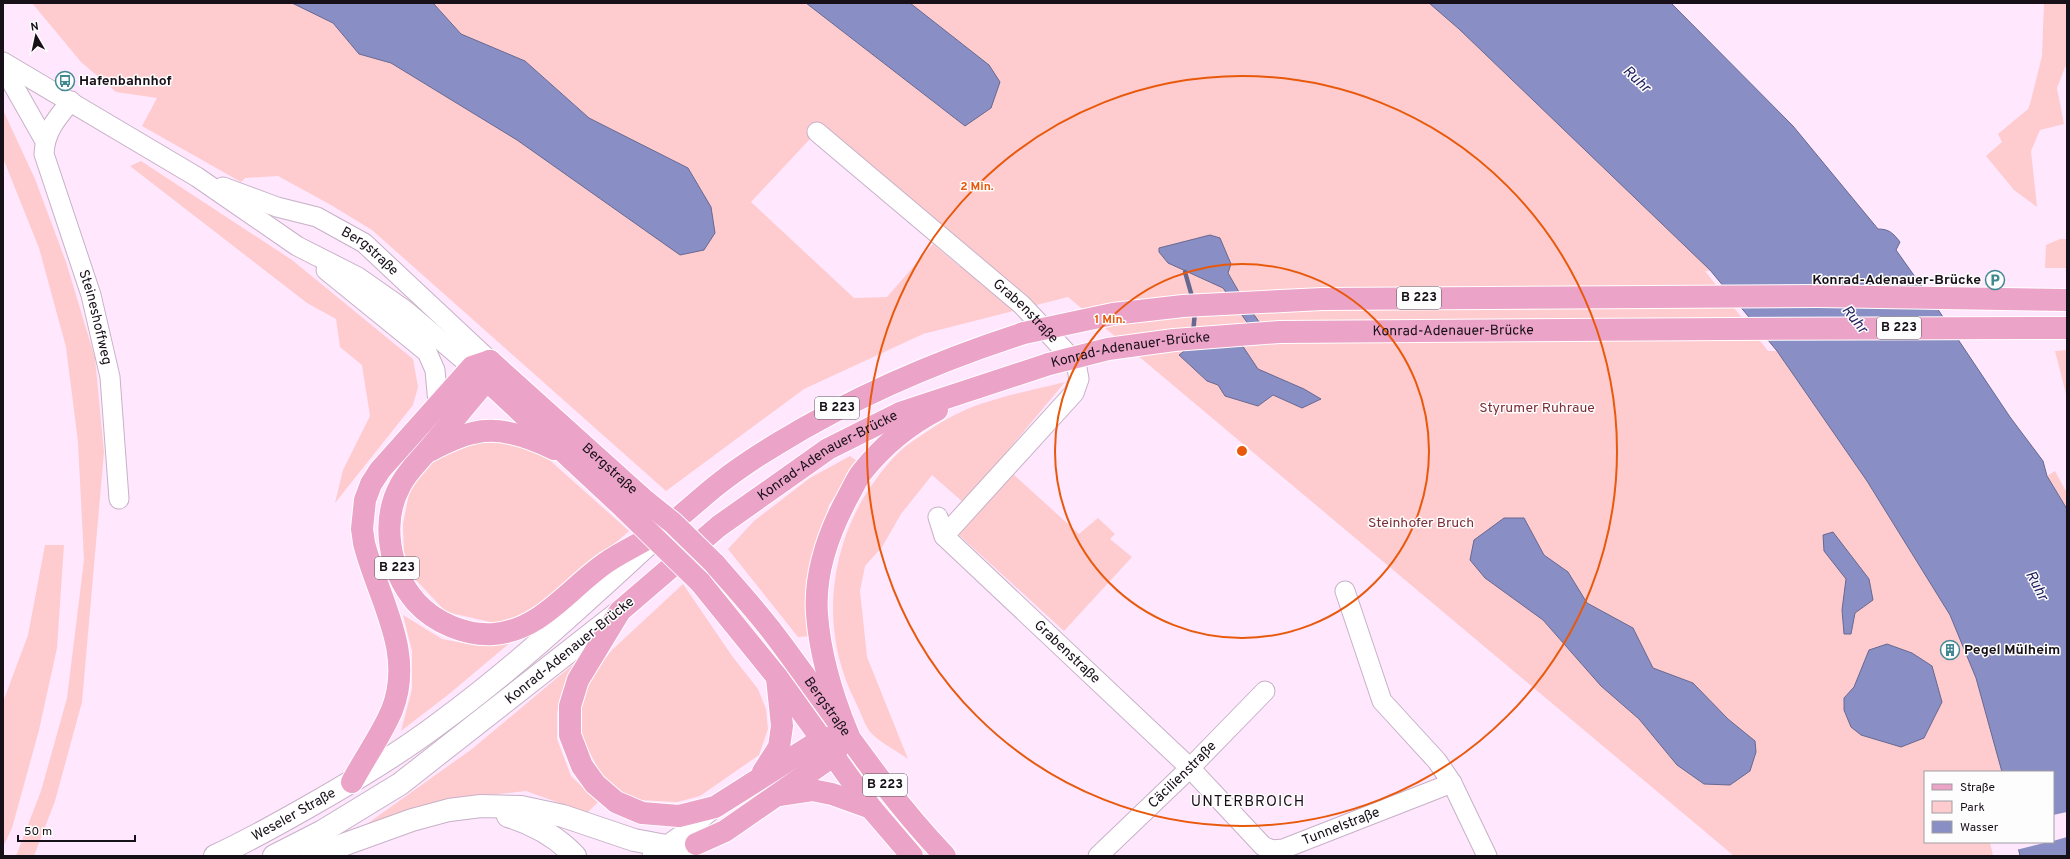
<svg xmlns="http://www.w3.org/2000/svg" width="2070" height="859" font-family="Overpass,sans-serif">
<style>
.green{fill:#fecccf;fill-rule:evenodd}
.water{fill:#898ec4;stroke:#676890}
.pier{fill:#ffe7fe}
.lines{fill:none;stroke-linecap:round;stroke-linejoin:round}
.stream{stroke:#676890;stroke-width:4.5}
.minor-casing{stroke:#c7b1c7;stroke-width:21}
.secondary-casing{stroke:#c7b1c7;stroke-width:24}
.primary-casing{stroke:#fff;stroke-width:24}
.minor{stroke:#fff;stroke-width:19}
.secondary{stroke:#fff;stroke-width:22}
.primary{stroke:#eca3c8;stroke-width:22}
.primary-bridge-casing{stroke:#fff;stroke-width:24;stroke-linecap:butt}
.primary-bridge{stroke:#eca3c8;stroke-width:22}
.ring{fill:none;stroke:#e8590c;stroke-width:2}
.labels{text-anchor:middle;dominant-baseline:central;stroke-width:3;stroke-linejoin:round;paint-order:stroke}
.shield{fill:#fdfdfd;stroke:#5d575d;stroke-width:1}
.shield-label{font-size:13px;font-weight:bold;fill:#181018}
.poi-label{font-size:14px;font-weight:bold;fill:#181018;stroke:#fdfdfd;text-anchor:start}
.street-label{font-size:14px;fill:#181018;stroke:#fdfdfd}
.park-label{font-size:14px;fill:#7d2f39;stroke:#fdfdfd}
.water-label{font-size:15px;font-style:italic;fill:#242161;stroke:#fdfdfd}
.neighbourhood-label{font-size:15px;letter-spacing:1px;fill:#181018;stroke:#fdfdfd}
.centre{fill:#e8590c;stroke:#fdfdfd;stroke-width:2}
.ring-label{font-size:12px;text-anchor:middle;font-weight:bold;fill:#e8590c;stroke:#fdfdfd;stroke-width:3;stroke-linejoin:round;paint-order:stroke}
</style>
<rect width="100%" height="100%" fill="#ffe7fe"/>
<path class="green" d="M32,3h260l41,20 26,31 32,9 126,77 163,115 8,-87 -99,-50 -64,-57 -64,-27 -28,-31h373l159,123 24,-61 -79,-62h644l259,265 -108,3 63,80h9l90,130 83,134 26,63 27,94h-78v70h65l3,14h-259l-666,-559 -145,37 -119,55 -138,102 -294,-261 -41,-25 -53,-29 -33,2 -4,4 -99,-56 15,-28 -41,-6 -35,-30zM823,125l159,138 -23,3 -26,-22 -46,53 -33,1 -103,-96z
M2044,3h23v63l-2,1 -8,21 7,36 -24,6 -9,21 6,56 -23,-17 -28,-34 16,-14 -4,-8 30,-25 2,-5 12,-48z
M3,110l32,69 31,83 29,96 9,94 -22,250 -27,99 -21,55h-18l25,-65 26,-93 17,-138 -6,-118 -12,-95 -27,-99 -36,-90z
M141,161l151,99 121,99 5,28 -5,18 -78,98 8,-33 27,-54 -8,-51 -22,-18 -4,-28 -29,-16 -177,-137z
M2060,239h7v29h-22l1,-23z
M2067,350v48l-12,-47z
M1065,382l-101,121 -32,-28 -31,39 -19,33 -17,19 -5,25 7,66 41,102c-11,-8 -25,-15 -35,-24 -8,-7 -12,-23 -17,-32 -35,-68 -29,-147 11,-211 11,-16 24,-34 39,-46 13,-9 27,-19 41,-27 35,-20 79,-27 118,-37z
M492,439l43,8 94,84 -90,79 -44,13 -49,-11 -30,-32 -12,-28 -1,-28 7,-35 18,-27 28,-16z
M850,456l8,6 -29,43 -12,44 -6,87 -13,1 -70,-88 26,-28 56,-43z
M2055,471l12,22v16l-20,-33z
M1013,474l66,60 19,-16 17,16 -5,5 22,18 -68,74 -106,-97z
M45,545h19l-7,103 -18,82 -27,98 -9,19v-145l25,-67z
M683,584l49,72 26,33 8,20 2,20 -9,26 -59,41 -23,6 -39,-2 -31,-15 -24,-45 -4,-33 14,-33 19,-24z
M403,615l39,24 37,7 32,-4 -62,52 -48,37 11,-42v-38z
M576,662l-19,50v27l14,37 27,26 -11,11 -61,-22 -73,8 -89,27 108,-77z"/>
<path class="water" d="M292,3h141l28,31 64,27 64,57 99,50 23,39 4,26 -11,17 -24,5 -163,-115 -126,-77 -32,-9 -26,-31z
M806,3h104l79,62 11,17 -9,26 -26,18z
M1429,3h242l122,123 85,103c11,0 15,4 22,13l-4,8 39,55 75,112 33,44 4,15 20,33v347h-47l-3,-14h36v-70h-51l-26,-94 -26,-63 -83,-134 -90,-130 -67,-81 -251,-241z
M1210,235l10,3 11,26 -3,9 15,26 26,37 -18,-8 -28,-40 -55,-25 -9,-11v-4z
M1240,342l18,27 46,20 17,10 -19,9 -29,-13 -15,11 -33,-10 -7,-11 -11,-4 -28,-26 13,-10z
M1504,518h20l20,37 24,17 19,31 46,25 20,40 40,15 35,36 27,22 1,11 -6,19 -20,14 -26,-1 -27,-19 -38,-46 -38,-33 -58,-66 -58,-42 -15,-18 4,-20z
M1833,532l36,47 4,21 -18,13 -4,21h-7l-2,-24 4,-31 -22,-28 -1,-16z
M1887,644l25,9 20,13 10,36 -18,36 -23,9 -40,-12 -10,-8 -7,-17v-12l10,-11 15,-37z"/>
<path class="pier" d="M2067,812v25l-14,4v-26z
M2015,842h33l-32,8z"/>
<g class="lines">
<path class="stream" d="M1185,272l8,28
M1193,334l2,-23"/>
<g class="minor-casing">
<g id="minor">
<path d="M3,62l194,115 100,69 61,31 47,33 67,57"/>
<path d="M3,67l42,74"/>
<path id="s1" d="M71,101c-14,17 -26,30 -27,53l47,141 19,82 9,122"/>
<path id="s2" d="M817,132l205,173 54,58 3,16 -5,14 -130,143"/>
<path id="s3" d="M223,187l54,20 40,10 47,26 126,118"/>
<path d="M326,270l101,82 8,18 3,34"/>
<path id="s4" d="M938,517l6,19 246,232 73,78 9,4 11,-1 169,-66"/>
<path d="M1345,591l37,110 55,60 15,22 35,73"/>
<path d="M652,856l35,-25 28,-24"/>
<path id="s5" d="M1098,856l92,-88 75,-77"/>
</g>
</g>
<g class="secondary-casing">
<g id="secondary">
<path d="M508,816c26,8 48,20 67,40"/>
<path id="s6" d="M215,856c31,-14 61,-31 91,-48 46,-26 93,-54 135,-86 75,-55 143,-119 212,-182"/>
<path d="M274,856l49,-25 77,-47 218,-171"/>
<path d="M312,856l100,-36 37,-10 32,-4 40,1 42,9 71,24 32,6 30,-2"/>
</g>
</g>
<g class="primary-casing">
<g id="primary">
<path d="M1817,296l250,4"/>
<path d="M1731,329l336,-1"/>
<path d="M490,361l-3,19c-20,23 -39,47 -59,70 -10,12 -20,21 -27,34 -21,37 -12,87 15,118 19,21 50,34 78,32 48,-4 76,-47 113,-72 21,-14 46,-24 66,-40 15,-12 29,-25 44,-37 19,-15 40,-29 60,-41 78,-48 160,-83 247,-111"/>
<path id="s7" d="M490,361l152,137"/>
<path d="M476,370l149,139"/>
<path d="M429,451c14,-7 29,-15 44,-18 27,-7 57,4 81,16"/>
<path id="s8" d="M714,563c19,22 39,44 57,67 58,76 108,157 174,226"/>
<path d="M700,582l77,95 94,131 41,48"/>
<path id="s9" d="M848,734l-26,5 -107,68 -36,9 -37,-3 -26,-11 -21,-18 -13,-18 -12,-31v-29l8,-26 42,-69 99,-85 109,-77 72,-36 149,-49"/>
<path d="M848,734c-16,-39 -28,-78 -31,-120 -3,-42 13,-85 33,-121 4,-7 7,-15 12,-21 20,-25 46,-47 75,-62"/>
<path d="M763,772l16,-25 3,-21 -5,-48"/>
<path d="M352,782c12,-23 30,-48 40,-72 23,-59 -14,-111 -28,-167l-2,-14 3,-29 6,-16 9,-14 92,-103 18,-6"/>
<path d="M779,795l33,-5 20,4 39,14"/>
<path d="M696,844l29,-13 108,-75 8,-13"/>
</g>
</g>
<use href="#minor" class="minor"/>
<use href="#secondary" class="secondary"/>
<use href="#primary" class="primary"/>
<g class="primary-bridge-casing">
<g id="primary-bridge">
<path d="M1024,333l89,-19 70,-8 139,-7 495,-3"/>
<path id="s10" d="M1049,364l59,-15 66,-9 105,-8 452,-3"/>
<path d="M642,498l31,25 41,40"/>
<path d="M625,509l75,73"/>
</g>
</g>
<use href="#primary-bridge" class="primary-bridge"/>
</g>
<g class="ring">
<circle cx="1242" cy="451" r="187"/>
<circle cx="1242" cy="451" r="375"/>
</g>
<defs>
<g id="bus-ring" transform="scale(1)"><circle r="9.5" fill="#fdfdfd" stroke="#428892" stroke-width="1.5"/><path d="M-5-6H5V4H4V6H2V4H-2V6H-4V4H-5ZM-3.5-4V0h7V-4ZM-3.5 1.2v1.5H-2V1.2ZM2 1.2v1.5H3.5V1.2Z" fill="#428892"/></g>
<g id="parking-ring" transform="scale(1)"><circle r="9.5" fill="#fdfdfd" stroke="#428892" stroke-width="1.5"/><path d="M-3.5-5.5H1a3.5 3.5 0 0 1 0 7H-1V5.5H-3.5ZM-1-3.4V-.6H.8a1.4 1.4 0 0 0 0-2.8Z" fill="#428892"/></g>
<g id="building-ring" transform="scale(1)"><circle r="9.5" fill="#fdfdfd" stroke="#428892" stroke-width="1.5"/><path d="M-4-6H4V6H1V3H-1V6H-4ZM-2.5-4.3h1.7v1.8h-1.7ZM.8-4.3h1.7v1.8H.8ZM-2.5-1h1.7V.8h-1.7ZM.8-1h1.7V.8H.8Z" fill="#428892"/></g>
</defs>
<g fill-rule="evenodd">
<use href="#bus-ring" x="65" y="81"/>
<use href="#parking-ring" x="1995" y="280"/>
<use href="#building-ring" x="1950" y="650"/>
</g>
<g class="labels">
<g class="shield">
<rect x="1397" y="287" width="44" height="22" rx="3"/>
<rect x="1877" y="317" width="44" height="22" rx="3"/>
<rect x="815" y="397" width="44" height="22" rx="3"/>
<rect x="375" y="557" width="44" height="22" rx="3"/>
<rect x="863" y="774" width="44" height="22" rx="3"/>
</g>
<g class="shield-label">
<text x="1419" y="298">B 223</text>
<text x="1899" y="328">B 223</text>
<text x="837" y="408">B 223</text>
<text x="397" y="568">B 223</text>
<text x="885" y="785">B 223</text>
</g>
<g class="poi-label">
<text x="79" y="81">Hafenbahnhof</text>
<text x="1981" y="280" text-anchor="end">Konrad-Adenauer-Brücke</text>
<text x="1964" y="650">Pegel Mülheim</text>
</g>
<g class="street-label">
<text stroke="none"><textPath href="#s3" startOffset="162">Bergstraße</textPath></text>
<text stroke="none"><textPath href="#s2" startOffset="275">Grabenstraße</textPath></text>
<text stroke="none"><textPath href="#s1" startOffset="232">Steineshoffweg</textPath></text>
<text stroke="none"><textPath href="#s10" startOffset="407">Konrad-Adenauer-Brücke</textPath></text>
<text stroke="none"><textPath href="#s10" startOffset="83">Konrad-Adenauer-Brücke</textPath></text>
<text stroke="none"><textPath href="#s9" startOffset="736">Konrad-Adenauer-Brücke</textPath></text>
<text stroke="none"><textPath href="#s7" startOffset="161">Bergstraße</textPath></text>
<text transform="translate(570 651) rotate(-39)">Konrad-Adenauer-Brücke</text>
<text stroke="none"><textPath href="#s4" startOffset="189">Grabenstraße</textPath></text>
<text stroke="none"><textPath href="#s8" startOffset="183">Bergstraße</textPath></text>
<text stroke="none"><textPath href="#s5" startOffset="117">Cäcilienstraße</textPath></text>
<text stroke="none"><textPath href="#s6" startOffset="89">Weseler Straße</textPath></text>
<text stroke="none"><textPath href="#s4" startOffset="548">Tunnelstraße</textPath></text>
</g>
<g class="park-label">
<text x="1537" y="408">Styrumer Ruhraue</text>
<text x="1421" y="523">Steinhofer Bruch</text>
</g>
<g class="water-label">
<text transform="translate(1636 80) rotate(43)">Ruhr</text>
<text transform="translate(1854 320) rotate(51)">Ruhr</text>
<text transform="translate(2036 586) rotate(62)">Ruhr</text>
</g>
<g class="neighbourhood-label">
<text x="1248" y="802">UNTERBROICH</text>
</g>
</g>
<circle cx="1242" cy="451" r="6" class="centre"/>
<g class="ring-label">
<text x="977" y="190">2 Min.</text>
<text x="1110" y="323">1 Min.</text>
</g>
<rect width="2070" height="859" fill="none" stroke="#181018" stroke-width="8"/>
<rect x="1924" y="771" width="130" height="72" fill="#fdfdfd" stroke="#a19ea1"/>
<rect x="1932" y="784" width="20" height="6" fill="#eca3c8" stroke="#a19ea1"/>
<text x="1960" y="791" font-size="12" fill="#181018">Straße</text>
<rect x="1932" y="801" width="20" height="12" fill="#fecccf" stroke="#a19ea1"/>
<text x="1960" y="811" font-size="12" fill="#181018">Park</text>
<rect x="1932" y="821" width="20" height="12" fill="#898ec4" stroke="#a19ea1"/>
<text x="1960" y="831" font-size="12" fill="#181018">Wasser</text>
<g transform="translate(36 36) rotate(351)" stroke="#fdfdfd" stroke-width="3" paint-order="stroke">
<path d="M0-3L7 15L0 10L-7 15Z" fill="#181018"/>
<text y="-6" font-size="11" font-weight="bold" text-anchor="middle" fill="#181018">N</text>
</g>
<path d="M18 835v6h117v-6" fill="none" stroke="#181018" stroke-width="2"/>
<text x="24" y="835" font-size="12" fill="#181018" stroke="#fdfdfd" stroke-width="3" paint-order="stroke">50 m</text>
</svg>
